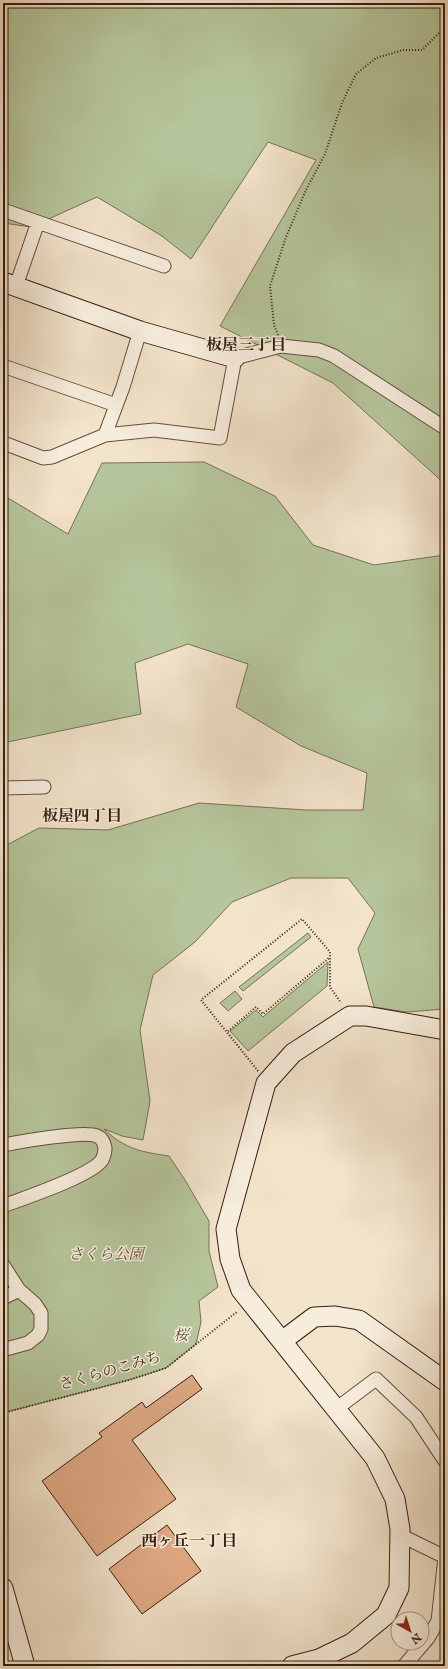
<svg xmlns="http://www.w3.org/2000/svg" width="448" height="1669" font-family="'IM FELL English','Noto Serif JP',serif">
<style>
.green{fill:#b6c59b;stroke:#767254}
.building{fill:#dfa883;stroke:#361e0e}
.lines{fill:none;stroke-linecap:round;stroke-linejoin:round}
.street-casing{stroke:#654f3d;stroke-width:15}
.secondary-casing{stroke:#361e0e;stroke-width:21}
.path{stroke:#361e0e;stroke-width:2;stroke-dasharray:1 2;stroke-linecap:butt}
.street{stroke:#f7eddd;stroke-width:13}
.secondary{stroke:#f7eddd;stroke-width:19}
.labels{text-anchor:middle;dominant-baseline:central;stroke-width:3;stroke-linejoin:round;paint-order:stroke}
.park-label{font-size:15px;font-style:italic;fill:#5c5038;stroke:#f7eddd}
.street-label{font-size:15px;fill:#361e0e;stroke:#f7eddd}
.neighbourhood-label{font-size:16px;font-weight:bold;fill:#361e0e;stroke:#f7eddd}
</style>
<rect width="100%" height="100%" fill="#f2e3cb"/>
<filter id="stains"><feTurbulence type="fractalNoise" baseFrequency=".005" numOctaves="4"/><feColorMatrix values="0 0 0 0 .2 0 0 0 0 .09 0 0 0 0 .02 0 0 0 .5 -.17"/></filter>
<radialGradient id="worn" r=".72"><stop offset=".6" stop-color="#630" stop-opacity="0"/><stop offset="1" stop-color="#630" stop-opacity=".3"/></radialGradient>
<path class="green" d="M3,3h442v481l-112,-101 -113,-57 96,-166 -48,-18 -77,117 -29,-23 -65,-39 -66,30 -28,-4z
M204,462l71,34 38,49 61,20 71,-10v454l-38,3 -33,-5 -16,-58 17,-36 -27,-35h-57l-59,24 -37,40 -42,33 -13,55 10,71 -7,39 -21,-4 -18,-7c21,20 37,23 65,27l16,24 24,41v30l9,36 -19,14 2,21 -5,22 -30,24 -37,12 -126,33v-566l36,-19 69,2 91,-27 107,7h57l4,-37 -66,-27 -65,-39 12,-43 -60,-20 -53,19 6,51 -138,29v-248l65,39 34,-71z
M308,933l3,4 -68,54 -4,-4z
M328,962l-1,24 -79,65 -18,-20 26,-21 7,7z
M235,991l7,8 -14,12 -8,-8z"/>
<path class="building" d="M192,1375l10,14 -70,51 44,59 -79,57 -55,-75 60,-44 -3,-4 43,-31 4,6z
M167,1525l34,46 -59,43 -33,-45z"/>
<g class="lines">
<g class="street-casing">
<path id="street" d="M3,210l161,56
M16,286l22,-64
M3,366l113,39
M105,435l18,-48 17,-56
M3,444l6,1 34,13 9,-1 53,-22 49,-5 66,8 15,-80 46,-12 38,4 15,6 111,72
M3,788l41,-1
M3,1145c16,-3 82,-15 94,-9 5,2 7,6 8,12 0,4 -1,8 -3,12 -11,16 -78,38 -99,46
M3,1265l16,25 16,14 6,9v16l-3,6 -10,8 -22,6
M3,1298l16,-8
M336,1409l40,-30 40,38 29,44
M400,1535l45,22 -7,64 -10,17 -24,28"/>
</g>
<g class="secondary-casing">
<path id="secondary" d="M3,282l137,49 95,27
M282,1341l32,-24 21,-1 24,4 86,61
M3,1588l22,78
M292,1666l27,-7 33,-16 34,-28 13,-27 1,-59 -5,-30 -20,-41 -134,-168 -11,-31 -4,-30 40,-146 27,-30 57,-37h16l79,14"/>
</g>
<path class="path" d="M278,335l-4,-10 -4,-39 16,-49 20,-47 19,-36 17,-51 14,-29 20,-16 27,-8h19l23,-23
M258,1071l-57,-71 101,-81 28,33v35l11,16
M258,1071l-31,-39 29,-25 7,7 67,-57
M3,1413l126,-33 37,-12 72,-57"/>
<use href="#street" class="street"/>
<use href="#secondary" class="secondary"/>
</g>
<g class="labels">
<g class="park-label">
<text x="106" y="1254">さくら公園</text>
<text x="181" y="1335">桜</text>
</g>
<g class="street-label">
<text transform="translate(110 1371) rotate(-16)">さくらのこみち</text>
</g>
<g class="neighbourhood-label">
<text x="246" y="346">板屋三丁目</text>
<text x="82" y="817">板屋四丁目</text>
<text x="189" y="1542">西ヶ丘一丁目</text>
</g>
</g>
<rect width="448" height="1669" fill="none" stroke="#f2e3cb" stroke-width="16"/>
<rect x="4" y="4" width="440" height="1661" fill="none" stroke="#361e0e" stroke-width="2"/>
<rect x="8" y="8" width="432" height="1653" fill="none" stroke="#361e0e"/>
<g transform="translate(410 1631) rotate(141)"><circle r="19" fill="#f7eddd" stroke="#aa9a8a"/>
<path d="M0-3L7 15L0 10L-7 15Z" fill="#8f2418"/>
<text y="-6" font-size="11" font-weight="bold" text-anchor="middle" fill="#361e0e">N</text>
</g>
<rect width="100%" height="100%" filter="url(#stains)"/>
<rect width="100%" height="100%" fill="url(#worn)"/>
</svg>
